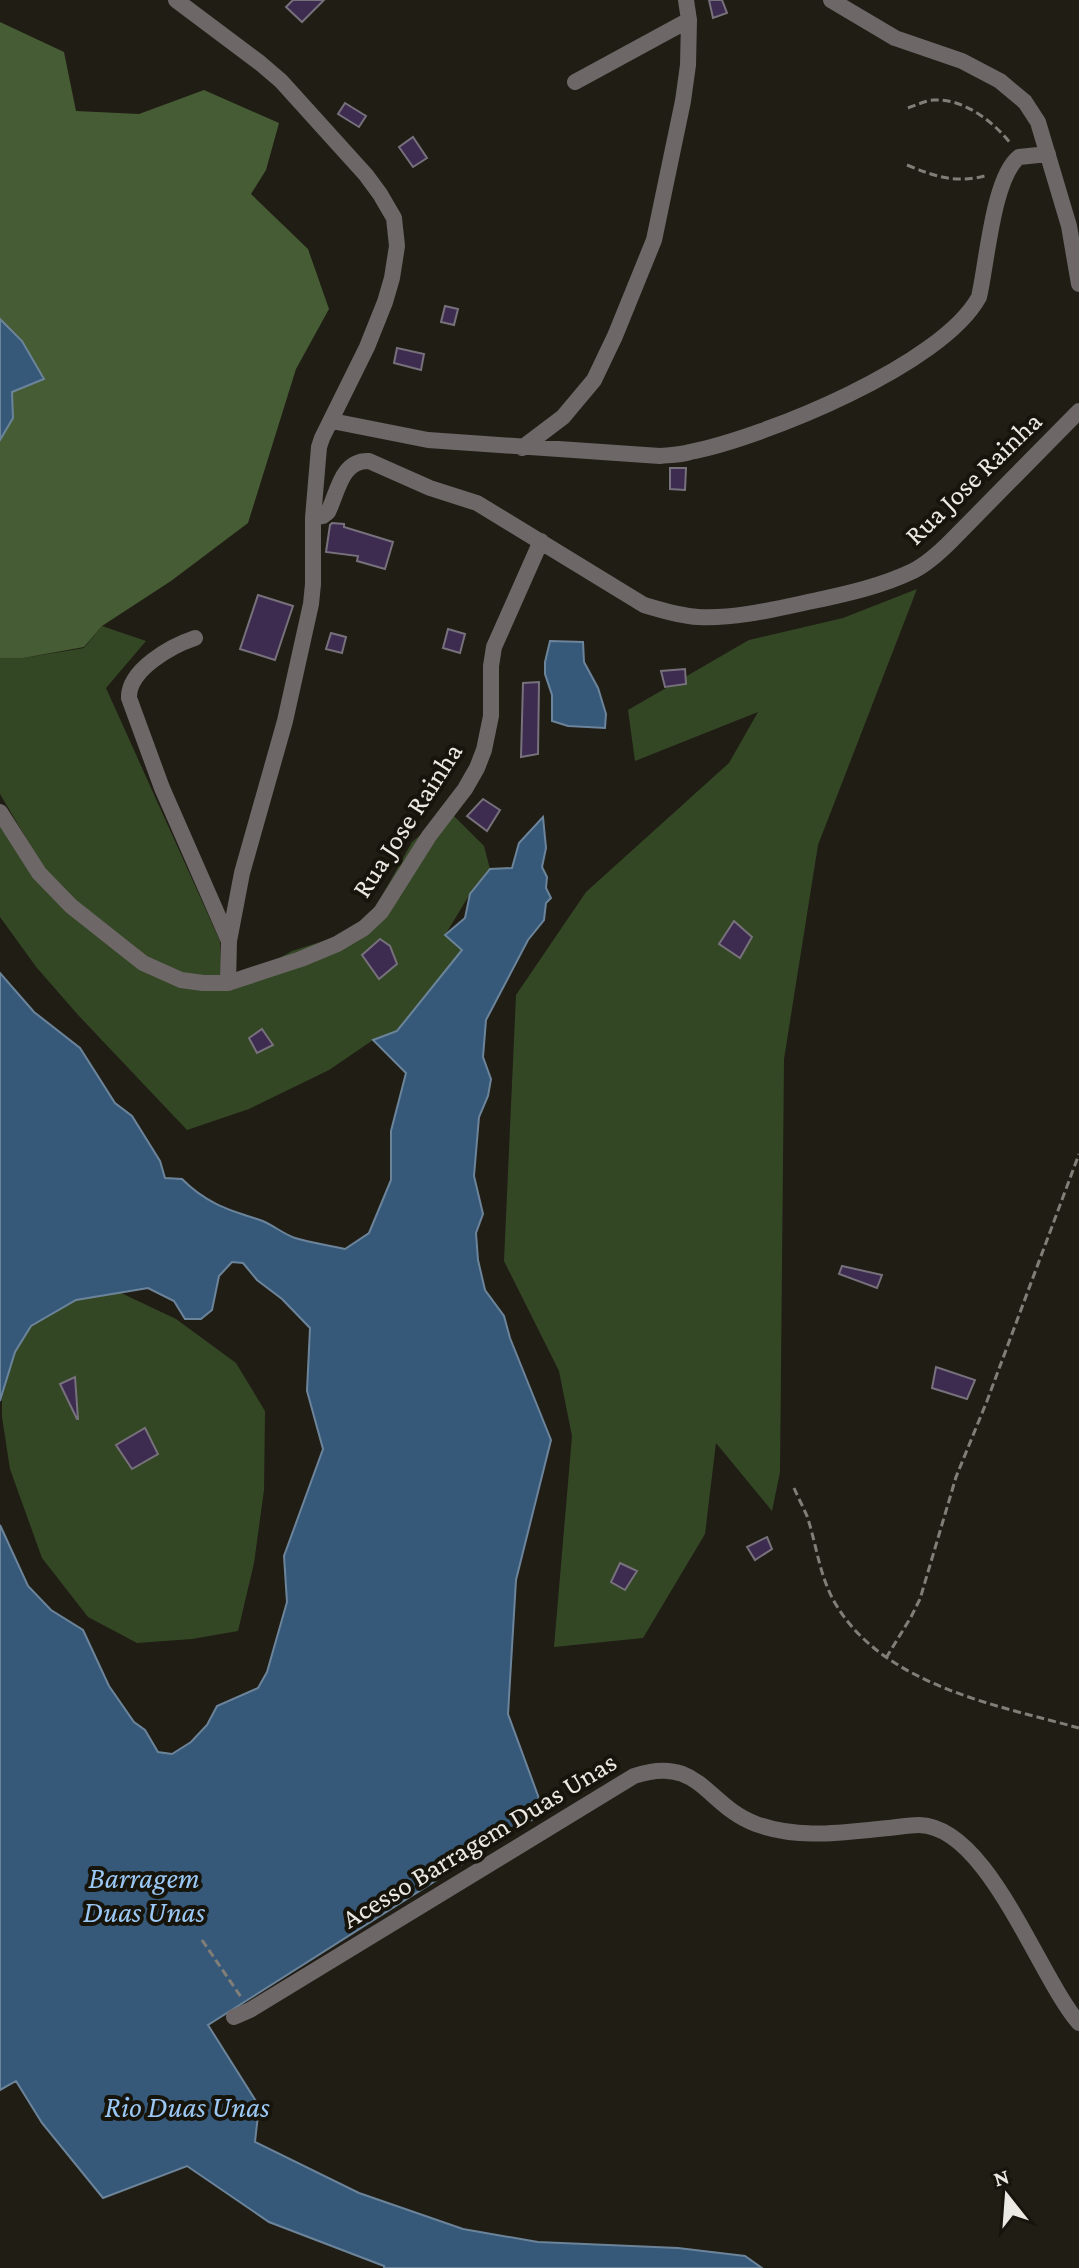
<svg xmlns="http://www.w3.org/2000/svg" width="1079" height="2268" font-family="'Crimson Pro',serif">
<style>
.green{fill:#344725}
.forest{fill:#465c34}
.water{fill:#36597a;stroke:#6c849a;stroke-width:2}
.building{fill:#3e2b50;stroke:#76717b;stroke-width:2}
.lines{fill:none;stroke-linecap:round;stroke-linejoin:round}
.path{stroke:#817e77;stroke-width:3;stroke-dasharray:8 4;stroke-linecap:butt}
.minor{stroke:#6d6767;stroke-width:16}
.labels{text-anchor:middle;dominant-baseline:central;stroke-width:8;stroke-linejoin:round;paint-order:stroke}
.street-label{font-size:28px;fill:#ebe9e3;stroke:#17140c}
.water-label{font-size:30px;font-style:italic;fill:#9bc8f4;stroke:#17140c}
</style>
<rect width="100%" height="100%" fill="#201d15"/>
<path class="green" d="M917,589l-99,256 -34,214 -4,413 -8,39 -56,-68 -11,91 -62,104 -89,9 18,-211 -13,-65 -55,-110 12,-266 70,-103 143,-129 29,-51 -123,49 -7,-51 121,-70 94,-22z
M102,626l44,15 -40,47 114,253 2,42 20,-4 50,-28 72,-23 48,-86 37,-31 35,35 6,23 -20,25 -25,41 18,15 -66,81 -24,9 -44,30 -80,39 -62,21 -108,-114 -42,-48 -37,-51v-105l42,53 -42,-71v-136h23l61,-10z
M117,1291l59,28 60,44 29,48 -1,79 -10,73 -16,68 -46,8 -55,4 -49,-26 -46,-59 -32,-89 -8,-52v-18l13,-47 16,-26 45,-26z"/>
<path class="forest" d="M0,22l64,30 12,59 63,3 65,-24 75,33 -13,47 -15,24 57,55 21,60 -33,60 -48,154 -77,58 -69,45 -18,21 -61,11h-23v-218l13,-22 -1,-26 10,-51 -22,-22z"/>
<path class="water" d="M0,319l22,22 22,38 -32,13 1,26 -13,22z
M550,641l33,1 1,20 14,26 8,26 -1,14 -37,-2 -16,-5v-26l-7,-21v-12z
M543,817l3,31 -4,19 5,10 -1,11 5,10 -5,5 -2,17 -16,20 -42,80 -3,37 8,22 -3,17 -9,21 -5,59 9,38 -7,19 2,27 7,30 19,26 6,22 41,102 -35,140 -8,134 36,98 -336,213 51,81 -4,36 104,51 104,36 75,13 140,6 67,8 17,12h-378v-2l-115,-44 -82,-56 -84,32 -61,-75 -26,-42 -16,9v-565l28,61 23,24 32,20 26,56 25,36 11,8 13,22 14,2 19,-12 16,-17 10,-19 41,-18 9,-16 20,-70 -3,-46 39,-107 -16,-58 3,-63 -28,-29 -25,-19 -14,-17 -11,-1 -13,14 -7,34 -11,9h-16l-11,-18 -26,-13 -72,12 -45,26 -16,26 -15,49v-428l34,39 46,36 35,55 17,13 28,45 5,17 17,1c25,25 47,31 78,41 12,4 23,14 35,18 16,5 33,7 50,11l24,-16 22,-53v-49l15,-58 -33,-33 24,-9 65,-81 -17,-15 20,-17 5,-24 20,-25 22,-1 7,-25z"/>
<path class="building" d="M293,0h31l-22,22 -16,-15z
M709,0h13l5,13 -14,5z
M345,103l21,13 -7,11 -21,-13z
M413,137l14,21 -14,9 -14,-20z
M445,306l13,3 -4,16 -13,-3z
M397,348l27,6 -3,16 -27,-7z
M670,468h16l-1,22 -15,-1z
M332,523l12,1v3l49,15 -8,27 -28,-8 1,-5 -32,-4 4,-27z
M258,595l35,11 -18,54 -35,-11z
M448,629l17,5 -5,19 -17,-5z
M331,633l15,4 -4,16 -16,-4z
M685,669l1,15 -21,3 -4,-16z
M539,682l-1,72 -17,3 2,-74z
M483,799l17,11 -13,21 -20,-15z
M734,921l18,16 -12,21 -21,-14z
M380,939l10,7 7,18 -18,15 -17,-24z
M262,1029l11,16 -16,8 -8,-15z
M842,1266l40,9 -5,13 -38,-14z
M936,1367l39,13 -8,19 -35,-11z
M75,1377l3,42h-1l-17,-35z
M145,1428l13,26 -26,15 -16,-24z
M767,1537l5,12 -17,11 -8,-13z
M620,1563l17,8 -12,19 -14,-8z"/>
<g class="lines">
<path class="path" d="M908,108c8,-3 17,-7 25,-8 30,-2 60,21 78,44
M907,165c29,12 50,19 81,10
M794,1488c4,9 9,19 13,28 10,30 12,59 28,87 48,82 160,102 244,125
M886,1658l25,-41 9,-18 36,-122 31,-76 92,-247
M202,1940l39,57"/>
<path class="minor" d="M176,0l84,63 21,18 85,94 14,19 14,24 3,28 -5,32 -7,24 -18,45 -45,91 -3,9 -6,71v66l-2,20 -26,117 -43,152 -13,68
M831,0l64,38 67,23 38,20 25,21 13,20 31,104 10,58
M575,82l114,-62
M332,421l96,19 232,16c10,-1 20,-1 30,-4 75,-15 252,-87 289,-155 8,-34 14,-120 40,-140l29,-3
M522,448l41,-31 31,-37 21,-44 39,-96 29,-139 5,-36 1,-45 -3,-20
M313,518l10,-2 5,-4c10,-20 13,-52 41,-51l61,27 47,15 167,102c17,5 35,11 54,12 38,2 77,-8 115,-16 33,-7 69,-15 100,-30 14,-7 27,-19 38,-30l128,-130
M195,638c-24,8 -67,32 -66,60l33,90 67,153 -1,42
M0,812l39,61 32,33 72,57 38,17 22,3h25l73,-24 36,-15 27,-16 17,-16 48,-76 36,-47 12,-21 7,-18 7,-34v-50l3,-19 47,-106
M234,2017l16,-7 384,-234c66,-22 71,29 122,48 44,16 88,8 133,4 10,-1 20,-3 30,-3 69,1 119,151 160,198"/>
</g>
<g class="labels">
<g class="street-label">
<text transform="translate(973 478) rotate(-44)">Rua Jose Rainha</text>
<text transform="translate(407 820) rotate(-57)">Rua Jose Rainha</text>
<text transform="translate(479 1840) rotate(-31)">Acesso Barragem Duas Unas</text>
</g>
<g class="water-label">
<text x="144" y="1877">Barragem<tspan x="144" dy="34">Duas Unas</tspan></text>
<text x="187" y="2106">Rio Duas Unas</text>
</g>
</g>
<g transform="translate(1007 2196) rotate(343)" stroke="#17140c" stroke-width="6" paint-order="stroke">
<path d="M0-6L14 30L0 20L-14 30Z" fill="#ebe9e3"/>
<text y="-12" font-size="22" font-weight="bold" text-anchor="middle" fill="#ebe9e3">N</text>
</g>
</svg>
